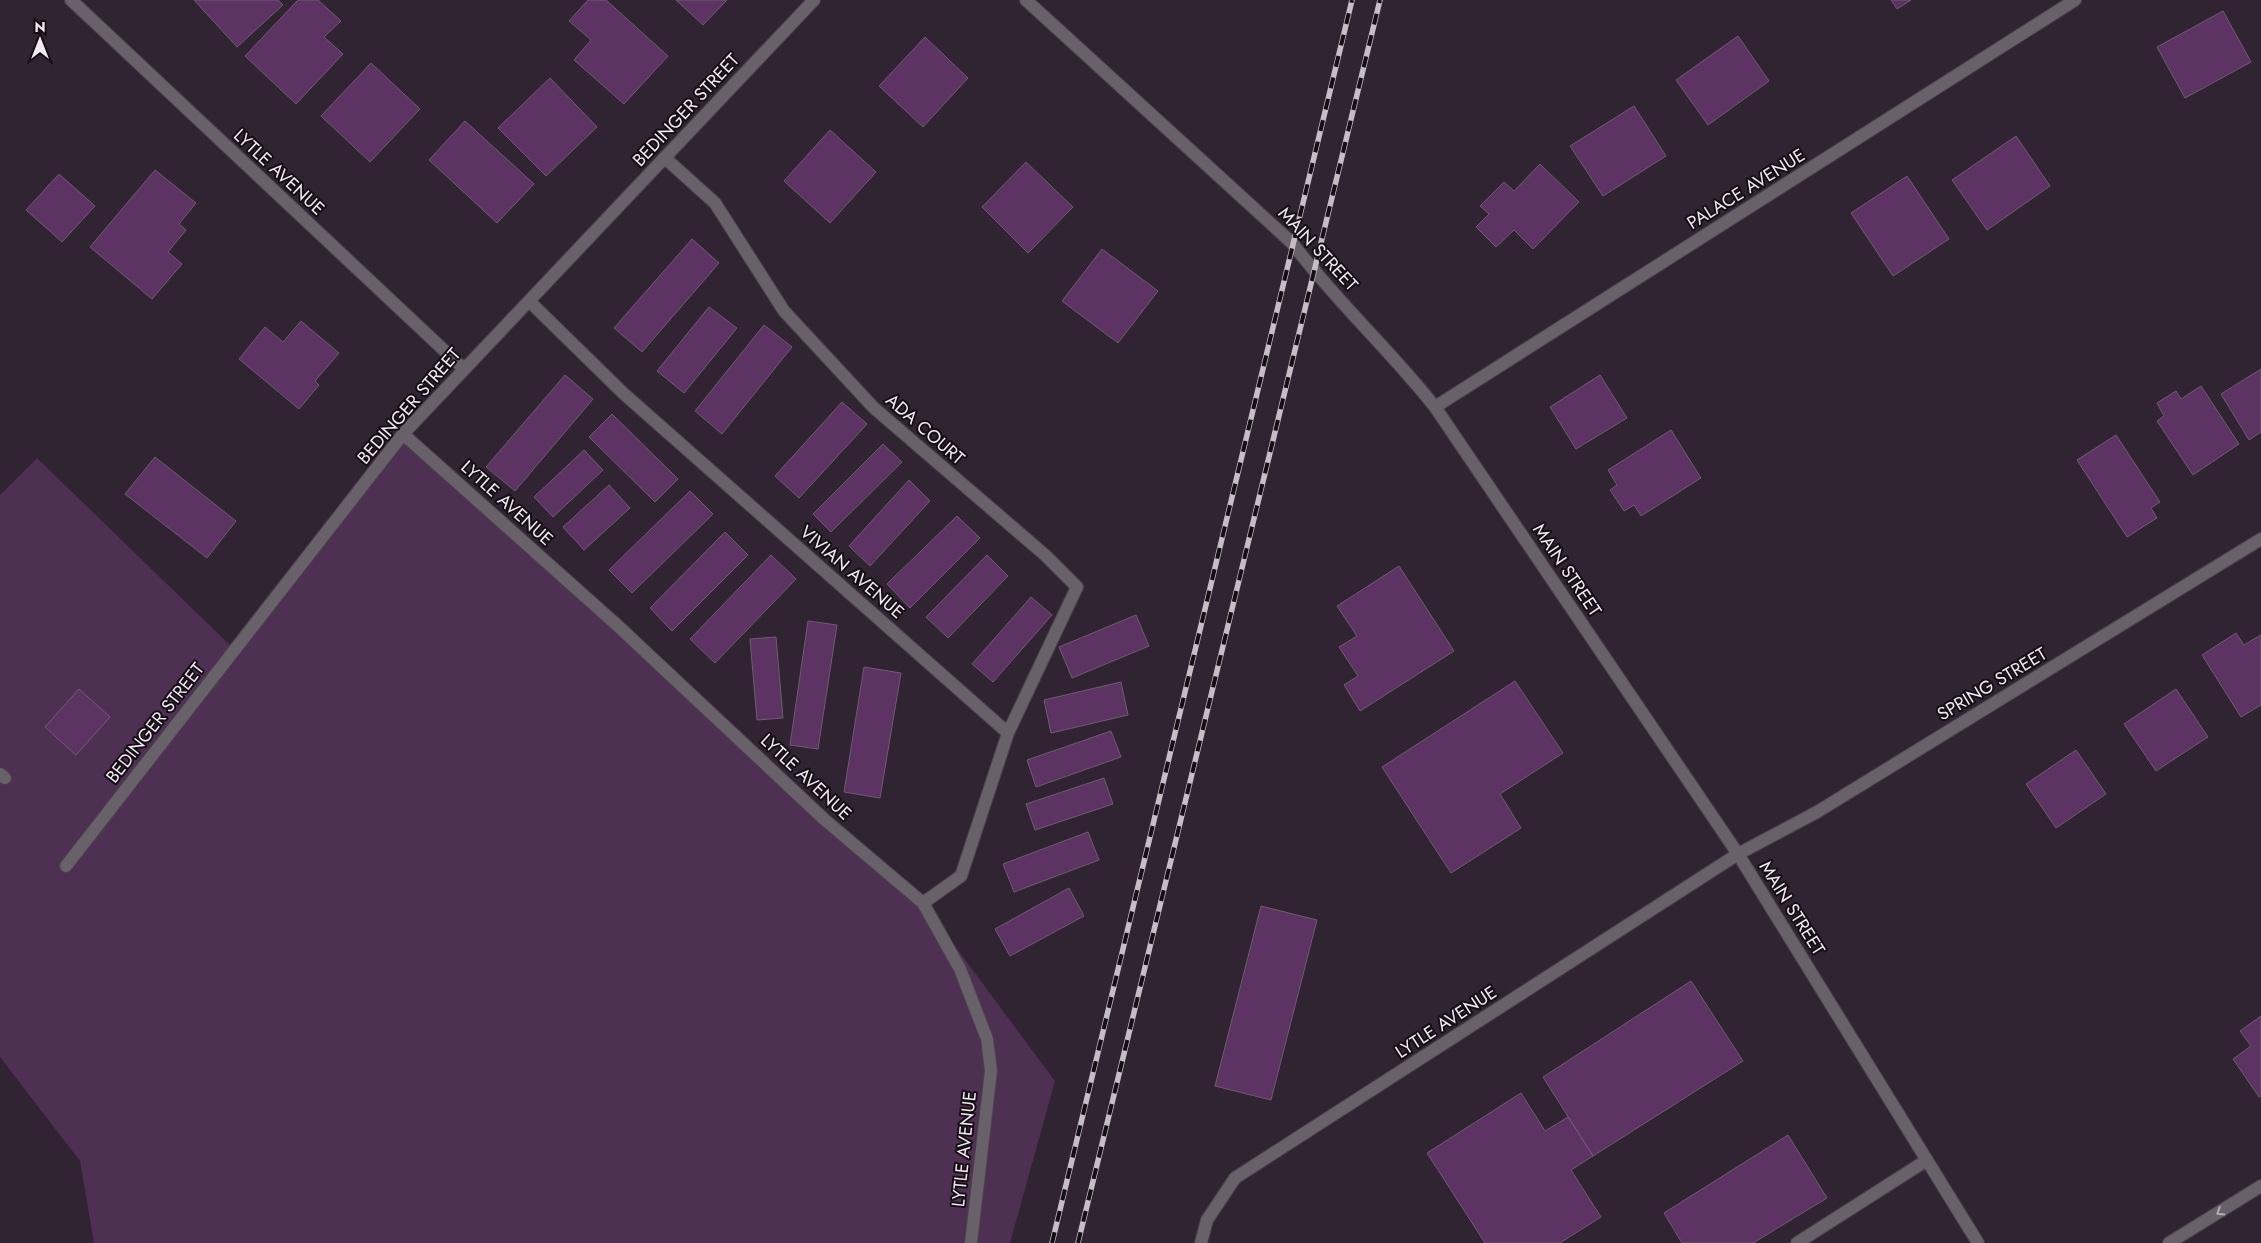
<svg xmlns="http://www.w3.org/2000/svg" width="2261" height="1243" font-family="Jost,sans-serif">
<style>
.green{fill:#4e3152}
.building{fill:#5c3362;stroke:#6d5e6f}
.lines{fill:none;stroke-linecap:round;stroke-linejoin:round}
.service-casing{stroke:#4b3f4d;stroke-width:14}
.minor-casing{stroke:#4b3f4d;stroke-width:14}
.service{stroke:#686169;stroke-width:12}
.minor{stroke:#686169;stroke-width:12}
.rail-casing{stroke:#c7bdc8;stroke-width:5.5}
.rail{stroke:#150f15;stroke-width:4;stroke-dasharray:11;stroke-linecap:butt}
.oneway{stroke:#b4acb5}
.labels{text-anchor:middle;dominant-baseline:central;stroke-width:4;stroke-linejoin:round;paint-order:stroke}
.street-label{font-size:18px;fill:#f2e9f3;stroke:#150f15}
</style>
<rect width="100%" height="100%" fill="#302332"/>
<path class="green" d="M403,434l520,469 132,178 -45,162h-916l-14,-82 -80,-104v-562l37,-37 198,192z"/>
<path class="building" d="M194,0h84l5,5 -46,42z
M298,0h20l23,21 -17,16 19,17 -47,50 -51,-48z
M588,0h18l62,56 -44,48 -50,-44 17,-20 -22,-19z
M676,0h51l-24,25z
M1891,0h20l-14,9z
M2223,11l28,51 -66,36 -28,-51z
M1738,36l31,45 -61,44 -32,-45z
M925,37l43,41 -45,49 -44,-41z
M371,63l49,46 -50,53 -49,-46z
M550,78l47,49 -51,49 -48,-48z
M1634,106l32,50 -63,40 -33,-50z
M465,121l69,63 -37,39 -68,-63z
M830,130l46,42 -46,51 -46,-42z
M2016,136l34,50 -63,44 -35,-50z
M1026,162l47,45 -45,46 -46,-46z
M1540,164l39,38 -46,47 -19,-19 -18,17 -20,-20 13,-13 -9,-8 24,-24 10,9z
M155,170l41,33 -17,21 7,6 -18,22 14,12 -30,35 -62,-52z
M59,174l36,32 -33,36 -36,-32z
M1907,176l42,63 -56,37 -42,-63z
M692,239l27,24 -77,89 -28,-24z
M1102,249l56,42 -40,52 -56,-42z
M709,307l28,21 -53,65 -27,-22z
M301,321l38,32 -24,28 4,4 -20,24 -60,-50 26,-32 18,15z
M764,325l28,22 -70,87 -27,-23z
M2261,369v63l-12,8 -28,-46z
M565,375l28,24 -78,92 -29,-24z
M1600,375l27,43 -51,31 -26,-42z
M2201,386l38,58 -46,31 -36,-54 7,-5 -7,-13 19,-12 5,8z
M842,402l25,22 -68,74 -24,-22z
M612,414l66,65 -23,23 -66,-65z
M1671,430l30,48 -60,38 -7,-11 -10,6 -14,-21 7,-5 -9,-15z
M2116,435l44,67 -9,6 6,10 -30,19 -50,-77z
M883,444l19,18 -71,70 -18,-18z
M584,450l19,20 -50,47 -19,-20z
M155,457l81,64 -29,37 -82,-64z
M909,480l21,21 -60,65 -21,-20z
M609,485l21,23 -46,42 -21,-23z
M690,491l23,23 -81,79 -23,-23z
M957,516l23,22 -70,70 -23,-24z
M725,532l23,23 -76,76 -22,-23z
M771,555l25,24 -81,84 -25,-24z
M987,555l21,21 -60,62 -22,-21z
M1399,566l55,85 -94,60 -16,-26 14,-9 -19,-29 18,-11 -20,-30z
M1031,597l21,18 -59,67 -21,-18z
M1136,615l13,31 -77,32 -13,-31z
M808,621l29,4 -19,124 -28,-4z
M2236,633l8,12 17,-10v70l-20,12 -39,-62z
M776,637l7,81 -26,2 -7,-81z
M864,667l37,6 -21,125 -36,-6z
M1515,681l48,72 -63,41 21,34 -70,45 -69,-106z
M1121,682l7,33 -77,18 -7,-33z
M79,689l31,28 -34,38 -31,-28z
M2176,689l32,48 -52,34 -32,-47z
M1111,731l10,26 -85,30 -9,-27z
M2076,750l30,44 -50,34 -30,-44z
M1104,778l9,26 -78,26 -9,-26z
M1088,832l11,28 -85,32 -11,-28z
M1069,888l15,28 -74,40 -15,-27z
M1261,906l56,14 -46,180 -56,-14z
M1691,981l52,80 -150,95 -50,-79z
M2261,1016v80l-2,1 -26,-38 18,-13 -11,-15z
M1521,1093l24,38 23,-14 25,39 -22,14 30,47 -41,26h-75l-58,-90z
M1788,1135l39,63 -74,45h-71l-18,-30z"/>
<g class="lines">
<g class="service-casing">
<path id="service" d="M0,774l5,4
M1797,1243l130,-83"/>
</g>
<g class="minor-casing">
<path id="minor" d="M71,0l393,369
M1026,0l266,243c44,58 98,107 143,164l303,447 240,389
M665,158l50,45 69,108 90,97 171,147 32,32 -69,146 -47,143 -38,27
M529,301l94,92 385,340
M1435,407l640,-407
M403,434l215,192 207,194 98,83 37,66 27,70 4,32 -20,172
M66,866l337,-432 411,-434
M1201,1243l6,-23 28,-42 503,-324 79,-42 444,-273
M2169,1243l92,-57"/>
</g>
<use href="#service" class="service"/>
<use href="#minor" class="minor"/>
<g class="rail-casing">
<path id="rail" d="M1052,1243l300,-1243
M1078,1243l302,-1243"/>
</g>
<use href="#rail" class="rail"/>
</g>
<defs><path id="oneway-chevron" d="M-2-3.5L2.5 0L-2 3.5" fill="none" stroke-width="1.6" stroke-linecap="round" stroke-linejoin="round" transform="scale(1.25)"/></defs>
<use class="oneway" href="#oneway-chevron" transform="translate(2220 1212) rotate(148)"/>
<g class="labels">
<g class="street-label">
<text transform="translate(686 110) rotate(-47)">BEDINGER STREET</text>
<text transform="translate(279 172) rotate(43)">LYTLE AVENUE</text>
<text transform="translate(1746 189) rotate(-32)">PALACE AVENUE</text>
<text transform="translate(1318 249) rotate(47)">MAIN STREET</text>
<text transform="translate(409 406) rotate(-49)">BEDINGER STREET</text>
<text transform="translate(925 429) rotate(41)">ADA COURT</text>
<text transform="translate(507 503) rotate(42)">LYTLE AVENUE</text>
<text transform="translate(1567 570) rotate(56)">MAIN STREET</text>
<text transform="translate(852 572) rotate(41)">VIVIAN AVENUE</text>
<text transform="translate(1992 684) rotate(-31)">SPRING STREET</text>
<text transform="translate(155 723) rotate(-52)">BEDINGER STREET</text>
<text transform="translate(806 777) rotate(43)">LYTLE AVENUE</text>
<text transform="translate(1792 908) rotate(58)">MAIN STREET</text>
<text transform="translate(1446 1022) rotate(-33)">LYTLE AVENUE</text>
<text transform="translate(964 1149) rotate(-84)">LYTLE AVENUE</text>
</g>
</g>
<g transform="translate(40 40)" stroke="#150f15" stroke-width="4" paint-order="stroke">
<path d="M0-4L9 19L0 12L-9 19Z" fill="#f2e9f3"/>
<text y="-8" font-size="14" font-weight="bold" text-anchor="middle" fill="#f2e9f3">N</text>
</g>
</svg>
